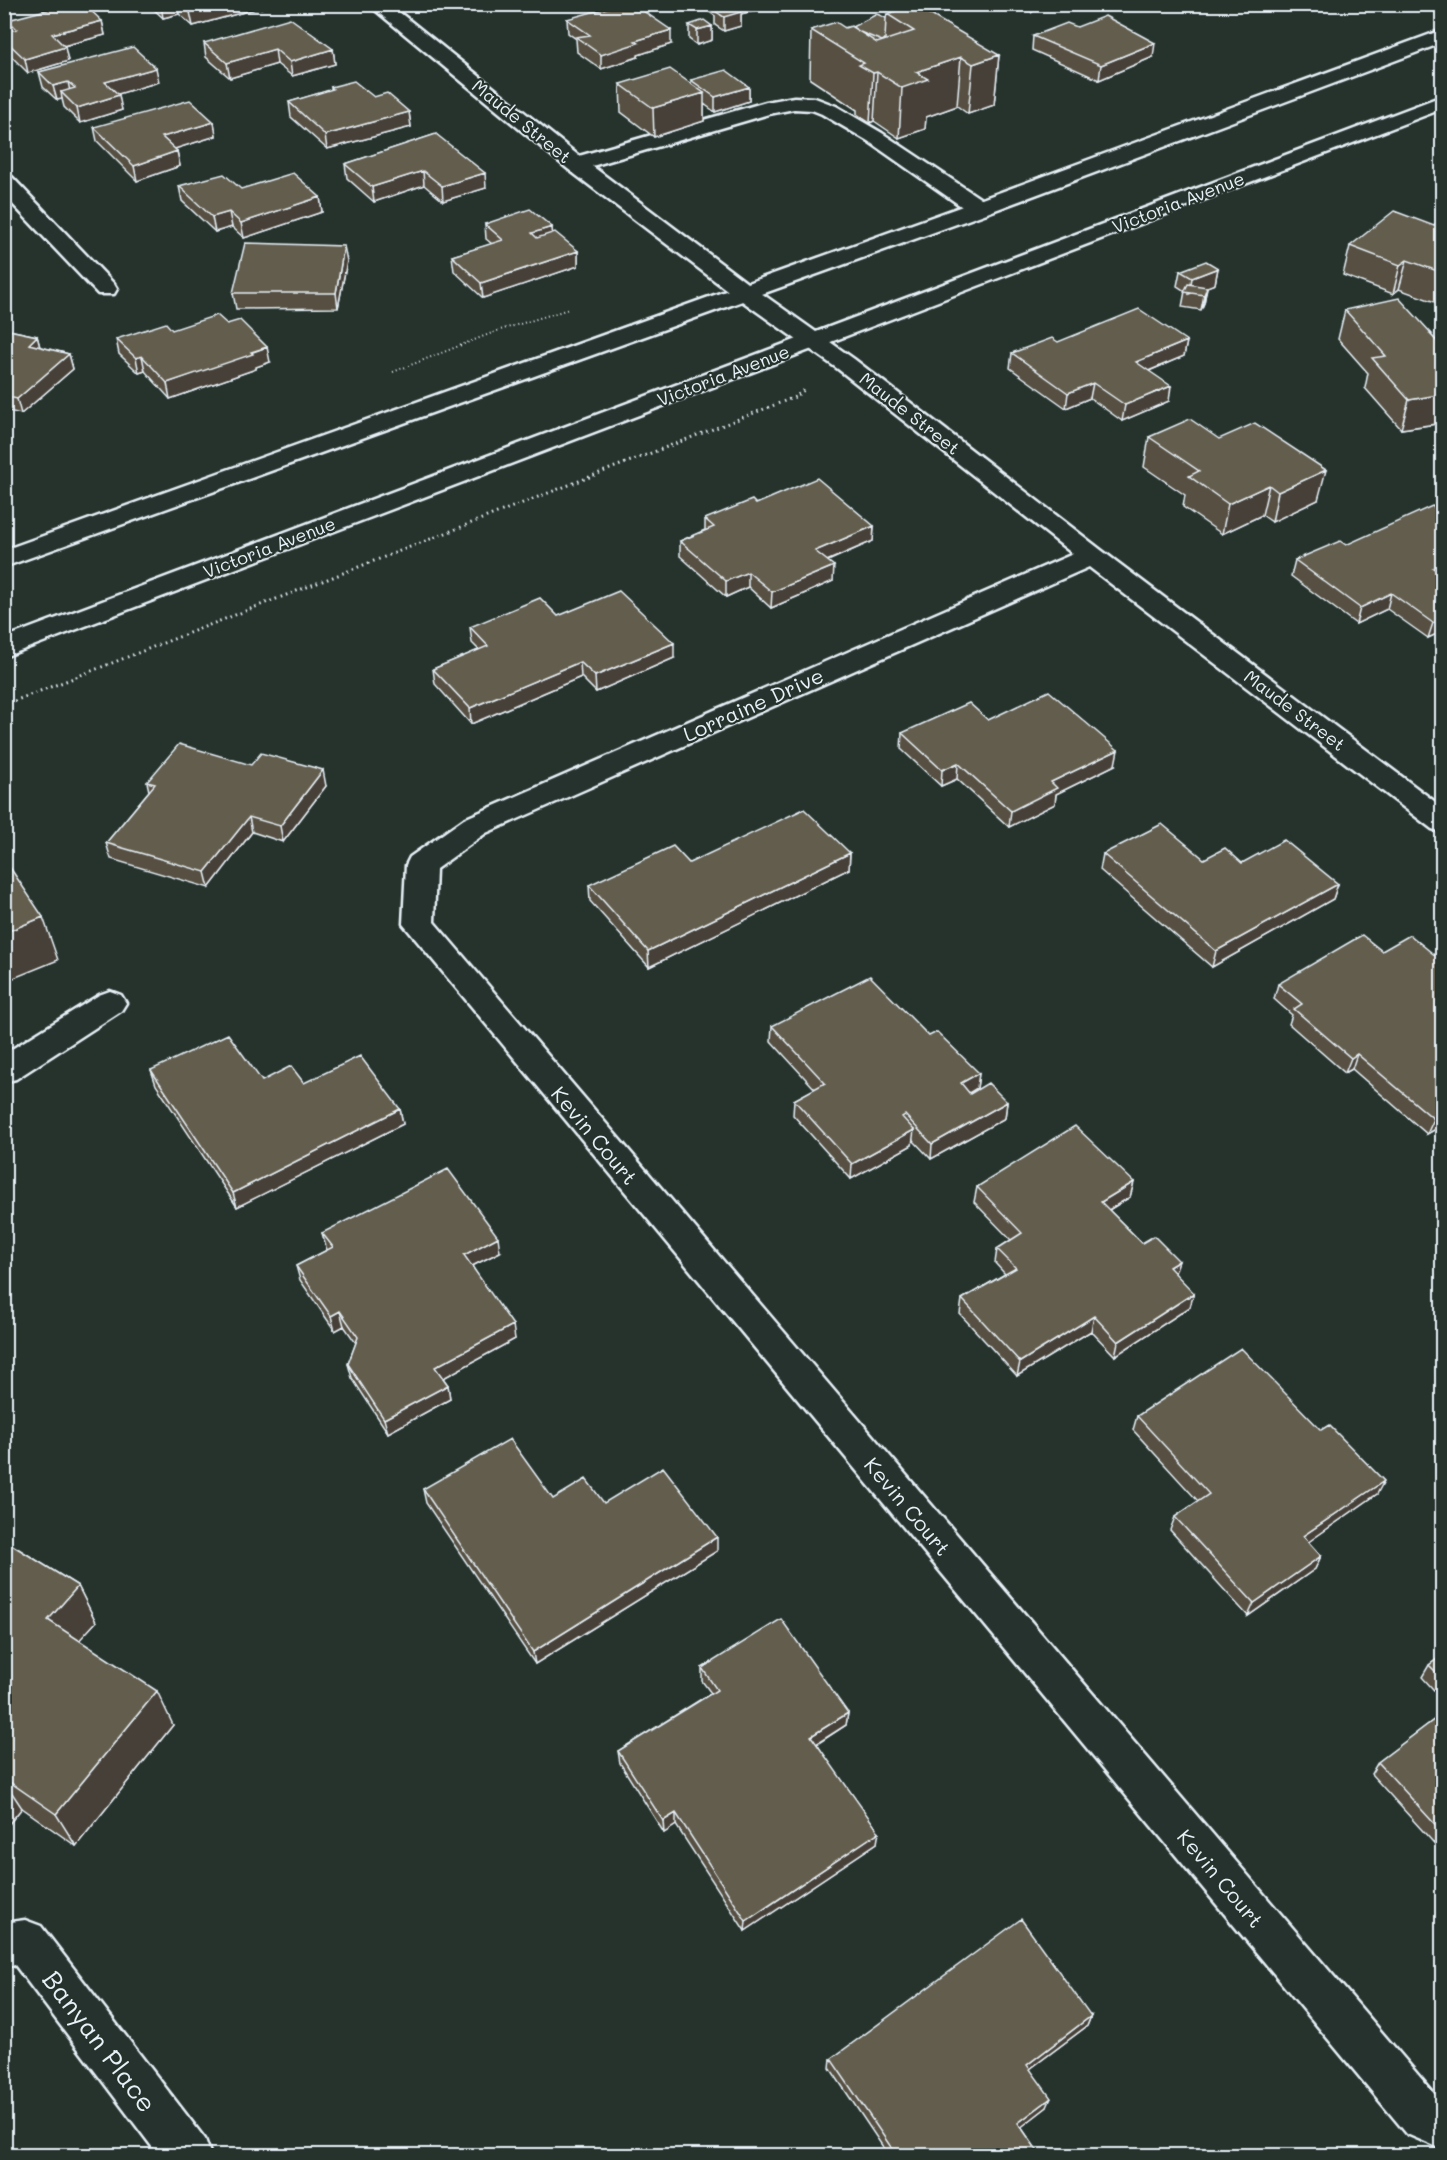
<svg xmlns="http://www.w3.org/2000/svg" width="1447" height="2160" font-family="Mali,sans-serif">
<style>
.lines{fill:none;stroke-linecap:round;stroke-linejoin:round}
.minor-casing{stroke:#e8f1f8;stroke-width:5}
.major-casing{stroke:#e8f1f8;stroke-width:5}
.path-far1{stroke:#e8f1f8;stroke-width:2;stroke-dasharray:1 3;stroke-linecap:butt}
.path{stroke:#e8f1f8;stroke-width:3;stroke-dasharray:1.5 4;stroke-linecap:butt}
.minor{fill:#26332d;fill-rule:evenodd}
.major{fill:#26332d;fill-rule:evenodd}
.wall{fill:#565043;stroke:#e8f1f8;stroke-width:1.5}
.shaded-wall{fill:#464137;stroke:#e8f1f8;stroke-width:1.5}
.building{fill:#645d4e;stroke:#e8f1f8;stroke-width:1.5}
.labels{text-anchor:middle;dominant-baseline:central;stroke-width:4.5;stroke-linejoin:round;paint-order:stroke}
.far-street-label{font-size:18px;fill:#e8f1f8;stroke:#26332d}
.street-label{font-size:21px;fill:#e8f1f8;stroke:#26332d}
.near-street-label{font-size:26px;fill:#e8f1f8;stroke:#26332d}
</style>
<rect width="100%" height="100%" fill="#26332d"/>
<filter id="ink" filterUnits="userSpaceOnUse"><feTurbulence type="fractalNoise" baseFrequency=".0167" numOctaves="2"/><feDisplacementMap in="SourceGraphic" scale="12" xChannelSelector="R" yChannelSelector="G"/><feConvolveMatrix kernelMatrix="1 2 1 2 8 2 1 2 1" color-interpolation-filters="sRGB"/></filter>
<g filter="url(#ink)">
<g class="lines">
<g class="minor-casing">
<path id="minor" d="M368,4h21l190,152 187,-54 28,-5 21,1 21,8 46,27 105,70 3,5 -3,5h-16l-103,-72 -46,-27 -10,-4 -18,-1 -25,5 -177,52 159,120 103,73 247,191 341,257v25l-10,-3 -343,-262 -603,266 -50,36 -2,53 1008,1181v46l-35,-15 -1004,-1210 3,-59 4,-8 54,-38 609,-265 -235,-185 -103,-73 -167,-127z
M4,176l8,1 102,107 3,5 -3,5h-16l-94,-99z
M110,991l11,4 5,8 -5,8 -105,68 -12,3v-28l95,-59z
M25,1920l16,6 164,213 6,17h-52l-144,-191 -11,2v-44z"/>
</g>
<g class="major-casing">
<path id="major" d="M1442,30v13l-455,170 -983,354v-17l967,-347z
M1442,96v13l-1438,548v-19z"/>
</g>
<path class="path-far1" d="M393,372l104,-41 72,-22"/>
<path class="path" d="M4,705l791,-308 9,-7"/>
<use href="#minor" class="minor"/>
<use href="#major" class="major"/>
</g>
<path class="wall" d="M148,4h116l1,3 -10,2 -62,17 -14,-12 -16,4z
M511,4h20l-14,5z
M698,4h79l-36,10v12l-17,5 -9,-6v-9z
M1004,4h37l-9,8z
M887,14l112,41 -5,50 -26,9 -11,-8 -31,11 -1,12 -26,9 -25,-17 -4,2 -13,-9v-4l-47,-31 1,-49 41,-3 34,-9z
M567,19l104,25 -33,11v2l-37,12 -24,-17 -1,-13 -8,-6z
M8,20l94,1 3,14 -41,11 4,15 -40,12 -24,-24v-17l6,-1z
M689,25l23,1v14l-15,5 -8,-6z
M1077,27l76,30 -54,23 -67,-30 1,-14z
M204,43l129,6 2,15 -43,12 -15,-12 -47,14 -24,-21z
M39,72l120,10 -42,12 5,16 -42,13 -16,-16 -2,-8 -5,1 -14,-13z
M691,80l58,7v14l-34,11 -11,-8v17l-50,16 -33,-25 -1,-28h71z
M331,87l78,25 2,15 -84,22 -36,-32 -2,-15 42,-12z
M214,122l2,14 -42,13 3,2 3,15 -43,15 -40,-40 -3,-14z
M436,134l50,54 -43,13 -19,-16 -50,17 -27,-24 -2,-14z
M179,186l62,3 79,8 2,15 -78,26 -12,-11 -17,5 -33,-31z
M1443,218v87l-44,-16 -6,5 -50,-19 7,-29 84,-20z
M485,224l67,3v6l26,18v15l-95,32 -29,-27 -2,-15 40,-12 -6,-5z
M347,261l-9,47 -102,1 -3,-16z
M1218,268l-3,16 -9,3h1l-3,16 -3,7 -19,-3 3,-16 -8,-5 3,-15z
M1345,310l87,26 11,12v75l-42,6 -36,-41 3,-15 -30,-34z
M4,329l33,7 3,11 29,7 4,15 -52,45 -17,-4z
M172,330l98,32 -14,5v2l-86,30 -25,-28 -6,2 -20,-19 -3,-15z
M1187,341l-3,15 -35,15 20,30 -47,20 -32,-23 -24,10 -56,-40 2,-15 46,-11z
M1149,437l70,2 99,61 -46,22 -10,-7 -40,19 -39,-27 2,-12 -41,-28z
M756,504l118,22 -1,15 -45,20 5,20 -62,27 -23,-21 -22,10 -46,-41v-15l25,-11v-11z
M1443,513v118l-15,7 -41,-29 -31,15 -65,-48 4,-16 51,-15z
M558,616l116,42 -78,34 -15,-15 -110,47 -36,-40 -2,-15 46,-19 -7,-7 -2,-16z
M988,720l127,45 -59,29 -1,10 -46,23 -52,-48 -16,7 -40,-37 1,-16z
M251,765l75,21 -43,56 -31,-10 -43,56 -98,-29 -5,-16 43,-52 -2,-9z
M850,853l-1,16 -200,98 -59,-66 -1,-16 100,-22z
M1103,854l101,5 38,4 96,21 -5,15 -121,68 -112,-97z
M1382,951l61,11v163l-16,9 -75,-65 -7,4 -56,-49 3,-9 -18,-16 4,-15z
M772,1026l157,10 50,37 -2,15 -8,5 1,1 37,8 -2,16 -74,41 -18,-19 -1,5 -61,34 -58,-64 1,-15 21,-11 -44,-48z
M151,1070l111,11 138,28 3,15 -166,83 -81,-122z
M1134,1182l-4,15 -21,13 33,33 33,30 15,34 -75,49 -24,-25 -74,45 -57,-62 2,-15 43,-25 -10,-11 2,-14 14,-9 -37,-38 3,-15z
M322,1233l178,19 -28,14 43,73 -72,39 5,7 2,14 -62,34 -36,-55 -4,-14 8,-21 -12,-17 -9,5 -35,-51 -4,-14 31,-16 -1,-3z
M1137,1416l240,78 -69,48 13,14 -6,13 -67,47 -78,-86 5,-13 23,-16 -65,-71z
M423,1489l181,14 113,48 -182,113 -109,-161z
M4,1540l74,46 18,36 -17,18 94,85 -97,121 -54,-38 -18,22z
M1443,1655v45l-21,-23 7,-12z
M702,1668l146,45 -2,12 -29,19 60,99 -132,88 -69,-106 -12,8 -44,-70 -2,-12 93,-58 -9,-12z
M1443,1713v140l-72,-79 7,-12z
M1091,2016l-4,10 -57,43 17,38 -26,20 20,29h-152l-59,-88 1,-9z"/>
<path class="shaded-wall" d="M161,4h16l2,10 -16,4z
M217,4h47l1,3 -10,2 -62,17 -3,-14z
M517,4h14l-14,5z
M724,4h53l-36,10v12l-17,5v-14l-3,-2v-10z
M1033,4h8l-9,8z
M102,21l3,14 -50,13 -3,-14z
M712,26v14l-15,5v-15z
M671,30v14l-33,11v2l-37,12v-14l34,-14z
M1155,43l-2,14 -54,23 2,-15z
M65,47l3,14 -40,12 -3,-14z
M275,49l2,15 -47,14 -3,-15z
M333,49l2,15 -43,12 -2,-14z
M999,55l-5,50 -26,9 5,-50z
M961,57l-4,49 -31,11 -1,12 -26,9 3,-50 14,-16z
M156,68l3,14 -51,15 -3,-15z
M877,72l-3,49 -4,2 3,-50z
M68,82l3,14 -10,-4 1,7 -5,1 -4,-14z
M749,87v14l-34,11v-15z
M704,93v28l-50,16 -1,-29z
M119,95l3,15 -42,13 -3,-15z
M409,112l2,15 -84,22 -2,-14z
M214,122l2,14 -51,16 -3,-15z
M177,151l3,15 -43,15 -3,-15z
M423,171l1,14 -50,17 -2,-15z
M485,173l1,15 -43,13 -1,-15z
M320,197l2,15 -78,26 -3,-15z
M229,212l3,15 -17,5 -3,-15z
M552,227l1,14 -20,7 -1,-15z
M344,246l3,15 -9,47 -2,-15z
M578,251v15l-95,32 -2,-15z
M1407,260l-8,29 -6,5 7,-29z
M1218,268l-3,16 -26,10 3,-16z
M1207,287l-3,16 -3,7 3,-15z
M37,336l4,15 -12,-7z
M1187,341l-3,15 -50,21 2,-15z
M267,347l3,15 -14,5v2l-86,30 -3,-16z
M69,354l4,15 -52,45 -4,-15z
M142,356l3,15 -6,2 -3,-15z
M1093,383l-3,15 -24,10 2,-15z
M1171,386l-2,15 -47,20 3,-16z
M1443,394v29l-42,6 8,-29z
M1326,470l-8,30 -46,22 6,-30z
M1269,485l-7,30 -40,19 6,-30z
M874,526l-1,15 -58,25v-15z
M1443,564v13l-10,-9z
M834,566l-1,15 -62,27 1,-16z
M748,572v15l-22,10v-16z
M1391,593l-4,16 -31,15 4,-16z
M1443,618v13l-15,7 5,-15z
M674,643v15l-78,34 -1,-16z
M580,662l1,15 -110,47 -1,-16z
M1118,750l-3,15 -59,29 -1,10 -46,23 2,-16 40,-29z
M958,763l-1,16 -16,7 1,-16z
M323,770l3,16 -43,56 -3,-16z
M249,817l3,15 -43,56 -4,-16z
M850,853l-1,16 -200,98 -1,-16z
M1338,884l-5,15 -121,68 4,-16z
M43,917l15,43 -54,22v-49z
M1357,1054l-5,15 -7,4 6,-15z
M979,1073l-2,15 -18,11 2,-16z
M1007,1102l-2,16 -74,41 1,-15z
M400,1109l3,15 -166,83 -4,-14z
M1443,1114v11l-16,9 7,-15z
M914,1130l-2,15 -61,34 1,-15z
M1134,1182l-4,15 -33,20 4,-15z
M498,1237l2,15 -34,17 -2,-14z
M1179,1261l-5,15 -5,-9z
M1194,1293l-4,14 -75,49 3,-14z
M340,1311l4,15 -9,5 -4,-15z
M1094,1316l-3,15 -74,45 3,-14z
M513,1325l2,14 -77,42 -3,-14z
M448,1385l2,14 -62,34 -4,-14z
M1384,1481l-7,13 -80,56 6,-14z
M717,1537v14l-182,113 -2,-12z
M1321,1556l-6,13 -67,47 6,-13z
M78,1586l18,36 -30,33 -18,-35z
M157,1691l16,34 -97,121 -20,-32z
M848,1713l-2,12 -36,23 1,-12z
M4,1781l18,27 -18,22z
M676,1813v12l-12,8 -1,-12z
M879,1832l-2,11 -132,88 1,-10z
M1091,2016l-4,10 -64,48 4,-9z
M1051,2098l-4,9 -32,25 3,-9z"/>
<path class="building" d="M69,4h15l18,17 -50,13 13,13 -40,12 -21,-20v-7l13,-3 -9,-9z
M181,4h36l-27,8z
M621,4h12l38,26 -36,11 3,2 -37,12 -25,-18 14,-2 -23,-16z
M914,5l85,50 -26,9 -12,-7 -45,15 12,7 -26,9 -25,-16 -4,1 -14,-8 5,-2 -53,-33 25,-8 9,6 6,-2 26,17 37,-12 -27,-17z
M731,6l10,6 -17,5 -9,-6z
M877,14l9,4 -1,21 -3,2 -22,-9 -8,-5z
M1105,16l50,27 -54,22 -68,-29 34,-13 10,4z
M290,18l43,31 -43,13 -15,-13 -48,14 -23,-20z
M704,20l8,6 -15,4 -8,-5z
M133,47l23,21 -51,14 14,13 -42,13 -16,-16 14,-4 -7,-6 -15,4 -14,-14z
M670,69l34,24 -51,15 -33,-24z
M726,70l23,17 -34,10 -24,-17z
M354,81l20,16 13,-4 22,19 -84,23 -36,-33 44,-13 -2,-2z
M190,100l24,22 -52,15 15,14 -43,15 -40,-39z
M436,134l49,39 -43,13 -19,-15 -51,16 -27,-23z
M293,173l27,24 -79,26 -12,-11 -17,5 -33,-31 45,-12 17,15z
M530,209l22,18 -20,6 5,5 18,-6 23,19 -97,32 -29,-27 51,-16 -18,-16z
M1394,211l40,15 9,-8v55l-36,-13 -7,5 -50,-19z
M245,243l99,3 -8,47h-103z
M1206,261l12,7 -26,10 -12,-7z
M1188,284l19,3 -3,8 -20,-3z
M1399,298l33,36h-2l13,14v2l-6,1 6,6v37l-34,6 -37,-42 14,-2 -41,-46z
M1139,309l48,32 -51,21 35,24 -46,19 -32,-22 -25,10 -56,-40 40,-15 6,4z
M217,315l10,9 13,-4 27,27 -16,5 2,2 -86,29 -25,-27 -6,2 -20,-19 50,-16 6,7z
M4,329l33,7 -8,8 40,10 -52,45 -13,-3z
M1190,419l29,20 36,-16 71,47 -48,22 -9,-7 -41,19 -39,-28 10,-5 -50,-34z
M817,478l57,48 -59,25 19,15 -62,26 -24,-20 -22,9 -46,-40 34,-14 -9,-8 47,-19 4,4z
M1432,506l11,7v51l-10,4 10,7v43l-10,5 -42,-30 -31,15 -65,-48 45,-19 6,4z
M619,591l55,52 -79,33 -15,-14 -110,46 -37,-39 55,-23 -18,-19 70,-29 18,18z
M1049,691l69,59 -67,32 6,6 -46,23 -53,-48 -16,7 -40,-37 67,-30 19,17z
M179,744l72,21 10,-12 62,17 -43,56 -31,-9 -44,55 -99,-29 49,-59 -8,-2z
M804,809l46,44 -202,98 -59,-66 84,-39 16,17z
M1162,824l42,35 21,-11 17,15 42,-23 54,44 -122,67 -113,-97z
M7,863l36,54 -39,16v-69z
M1362,935l20,16 28,-16 33,27v152l-9,5 -77,-65 -6,4 -57,-49 8,-5 -24,-20z
M870,976l59,60 8,-4 42,41 -18,10 9,11 18,-11 19,19 -75,42 -27,-29 -3,2 12,13 -62,34 -58,-64 31,-17 -53,-57z
M228,1034l34,47 29,-15 13,17 56,-27 40,53 -167,84 -82,-123z
M1075,1126l59,56 -33,20 41,41 12,-7 25,25 -10,6 25,26 -76,49 -24,-26 -74,46 -58,-63 54,-31 -19,-19 25,-16 -45,-46z
M448,1169l50,68 -34,18 49,70 -78,42 13,18 -64,34 -36,-55 10,-27 -18,-26 -9,5 -35,-50 37,-19 -11,-14z
M1241,1348l80,82 8,-5 55,56 -81,55 18,20 -67,47 -79,-86 34,-23 -72,-78z
M510,1439l43,60 33,-20 18,24 59,-36 54,70 -184,115 -110,-163z
M4,1540l74,46 -30,34 109,71 -101,123 -52,-36z
M781,1619l67,94 -37,23 68,96 -133,89 -70,-108 -13,8 -45,-70 99,-61 -15,-22z
M1443,1655v24l-14,-14z
M1443,1713v120l-65,-71z
M1021,1919l70,97 -64,49 24,33 -33,25 23,33h-144l-66,-97z"/>
</g>
<g class="labels">
<g class="far-street-label">
<text transform="translate(522 121) rotate(39)">Maude Street</text>
<text transform="translate(1178 202) rotate(-21)">Victoria Avenue</text>
<text transform="translate(723 375) rotate(-21)">Victoria Avenue</text>
<text transform="translate(910 413) rotate(38)">Maude Street</text>
<text transform="translate(269 547) rotate(-21)">Victoria Avenue</text>
<text transform="translate(1295 710) rotate(37)">Maude Street</text>
</g>
<g class="street-label">
<text transform="translate(753 704) rotate(-24)">Lorraine Drive</text>
<text transform="translate(595 1135) rotate(50)">Kevin Court</text>
<text transform="translate(908 1506) rotate(50)">Kevin Court</text>
<text transform="translate(1221 1878) rotate(50)">Kevin Court</text>
</g>
<g class="near-street-label">
<text transform="translate(100 2041) rotate(53)">Banyan Place</text>
</g>
</g>
<rect width="1447" height="2160" fill="none" stroke="#26332d" stroke-width="24"/>
<rect x="12" y="12" width="1423" height="2136" fill="none" stroke="#e8f1f8" stroke-width="2" filter="url(#ink)"/>
</svg>
